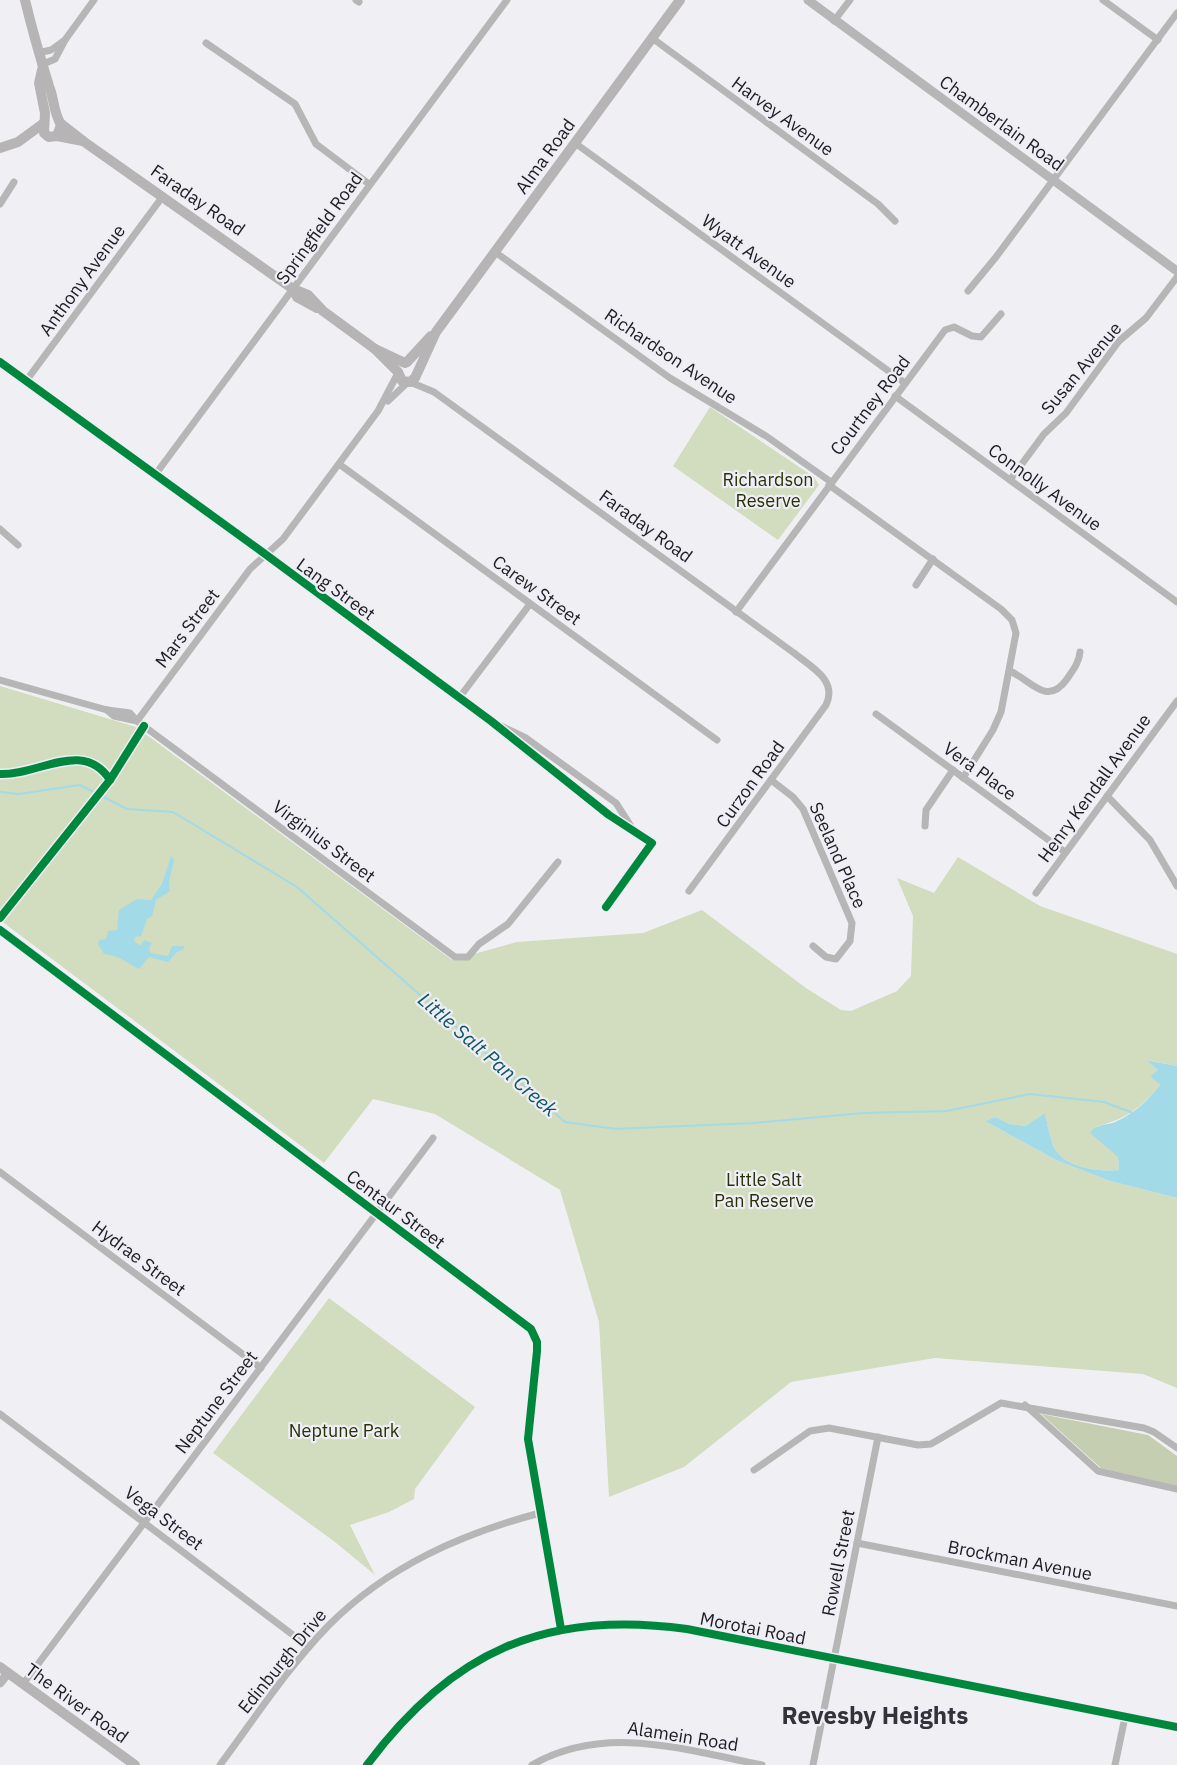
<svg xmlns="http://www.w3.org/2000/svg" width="1177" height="1765" font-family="'IBM Plex Sans',sans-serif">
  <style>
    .green { fill: #d2dcbe }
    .forest { fill: #c5ceb0 }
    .water { fill: #a2dbe7 }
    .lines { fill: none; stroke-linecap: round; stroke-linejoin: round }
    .stream { stroke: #a2dbe7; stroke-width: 2 }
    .minor { stroke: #b7b6b6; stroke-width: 7 }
    .tertiary { stroke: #b7b6b6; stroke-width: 9 }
    .secondary { stroke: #b6b4b5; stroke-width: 10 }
    .cycleway-casing { stroke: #efeef6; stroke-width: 11 }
    .cycleway { stroke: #00873e; stroke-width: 8 }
    .labels { text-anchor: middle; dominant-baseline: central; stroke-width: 4.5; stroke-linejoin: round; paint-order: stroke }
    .street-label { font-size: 18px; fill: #1d1c1f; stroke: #efeef6 }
    .park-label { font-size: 18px; fill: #273103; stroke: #efeef6 }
    .water-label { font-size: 20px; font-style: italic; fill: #0f5661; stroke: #efeef6 }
    .district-label { font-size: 24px; font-weight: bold; fill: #333238; stroke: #efeef6 }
  </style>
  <rect width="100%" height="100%" fill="#f0f0f4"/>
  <g class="green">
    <path d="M710 407 814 477 819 485 778 540 673 466Z"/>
    <path d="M0 686 136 727 452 960 517 942 643 933 702 910 806 988 841 1010 851 1011 897 991 911 976 913 916 897 878 934 893 958 857 1040 906 1177 954V1066L1147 1060 1158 1070 1150 1076 1160 1085C1142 1107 1125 1120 1097 1126L1118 1157 1119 1170C1099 1172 1067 1168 1055 1149 1051 1143 1047 1122 1045 1114L1026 1126 1009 1124 996 1117 985 1121 1056 1160 1110 1181 1177 1198V1388L1143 1374 935 1358 791 1382 684 1467 609 1497 599 1322 560 1190 435 1114 373 1099 324 1163 0 920Z"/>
    <path d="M329 1298 475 1407 415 1489 414 1499 389 1512 350 1525 375 1575 335 1542 213 1453Z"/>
  </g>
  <path class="forest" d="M1041 1414 1148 1435 1177 1456V1486L1101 1468Z"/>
  <g class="water">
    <path d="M171 856 174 860 169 882 170 891 156 900 152 916 147 919 141 936 135 937 134 941 140 946 144 940 152 943 149 947 150 953 168 956 172 946H184V949L177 952 168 962 149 957 139 969C127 963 119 955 104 954L98 944 99 940 106 939 108 931 117 930 119 910 137 899 151 900 162 884Z"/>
    <path d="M1146 1060 1177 1066V1198L1110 1181 1056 1160 985 1121 996 1117 1009 1124 1026 1126 1045 1113C1047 1122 1051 1143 1055 1149 1067 1168 1099 1172 1119 1170L1118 1157 1090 1133C1098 1123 1104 1126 1115 1122 1134 1114 1147 1101 1160 1085L1150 1076 1158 1070Z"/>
  </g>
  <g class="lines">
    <path class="stream" d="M0 792 19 794 80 785 127 809 173 812 297 887 565 1122 616 1129 753 1123 863 1113 947 1111 1030 1094 1104 1102 1133 1113"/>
    <g class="minor">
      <path d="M356 0 359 2"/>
      <path d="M1103 0 1158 40"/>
      <path d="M834 21 850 0"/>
      <path d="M652 38 878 204 895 221"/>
      <path d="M206 43 295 104 316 144 369 184"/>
      <path d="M38 53 51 50 65 40"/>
      <path d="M41 65 55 59 65 40 94 0"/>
      <path d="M575 143 905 383"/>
      <path d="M0 204 14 182"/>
      <path d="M495 252 670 378 766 436 831 482"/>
      <path d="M968 291 996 257 1177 13"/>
      <path d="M0 362 261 551 491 721 609 815 652 843 606 907"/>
      <path d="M26 381 163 196"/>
      <path d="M410 382 434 392 794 653C811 667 838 680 826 705L689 891"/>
      <path d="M895 396 1177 602"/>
      <path d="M388 401 408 382"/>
      <path d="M339 464 717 740"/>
      <path d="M155 475 507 0"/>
      <path d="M1010 480 1044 434 1066 413 1119 341 1146 318 1177 277"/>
      <path d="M829 485 1001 609 1012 620 1016 633 1001 712 993 730 963 778"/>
      <path d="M0 529 18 545"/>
      <path d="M916 585 933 559"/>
      <path d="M736 612 945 330 954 327 972 336 981 337 1001 314"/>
      <path d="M1010 671C1032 681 1047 707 1067 679 1073 670 1079 663 1080 652"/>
      <path d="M0 680 107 710 130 713 137 721 455 957H468L479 944 508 924 558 862"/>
      <path d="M459 698 530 604"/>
      <path d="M107 710 114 716 137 721"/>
      <path d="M876 714 1065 852"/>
      <path d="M137 721 250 569 283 539 378 411 398 373"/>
      <path d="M501 726 526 738 616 803 632 828"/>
      <path d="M771 780 793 797 803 809 852 923 850 941 836 959 826 957 813 946"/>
      <path d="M1107 796 1150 840 1177 886"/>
      <path d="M925 826 926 810 953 770"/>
      <path d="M1036 893 1177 701"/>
      <path d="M0 930 531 1329 537 1342V1351L528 1439 561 1629"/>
      <path d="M0 1172 261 1368"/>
      <path d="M1025 1405 1098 1471 1177 1489"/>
      <path d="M0 1414 309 1647"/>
      <path d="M754 1470 810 1431 829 1428 918 1445 931 1444 1001 1403 1144 1428 1154 1432 1177 1448"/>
      <path d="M857 1543 1177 1606"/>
      <path d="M23 1684 433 1138"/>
      <path d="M220 1765C255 1718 288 1667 329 1625 388 1566 461 1534 540 1513"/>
      <path d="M367 1765C451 1652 545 1609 687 1629L1177 1727"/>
      <path d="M532 1765C605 1723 685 1750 762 1765"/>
      <path d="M813 1765 878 1437"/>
      <path d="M1115 1765 1125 1717"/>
    </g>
    <g class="tertiary">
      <path d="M808 0 1177 271"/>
      <path d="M0 1683 8 1673"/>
    </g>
    <g class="secondary">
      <path d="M25 0C32 29 40 57 49 86 55 101 52 108 61 125L57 136"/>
      <path d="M42 70 39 83 45 113 44 133 49 137 57 136 83 141"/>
      <path d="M60 123 83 141 293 289 308 295 323 311 375 349 405 363"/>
      <path d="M0 148 18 142 44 123"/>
      <path d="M293 289 297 297 317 308"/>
      <path d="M375 349 398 372 402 381 410 382 415 378 436 332 680 0"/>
      <path d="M407 362 431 336"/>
      <path d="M0 1667 135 1765"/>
    </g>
    <g class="cycleway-casing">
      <g id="cycleway">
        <path d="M0 362 261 551 491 721 609 815 652 843 606 907"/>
        <path d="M0 774C38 776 83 738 110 780"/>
        <path d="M0 918 110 780 144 726"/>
        <path d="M0 930 531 1329 537 1342V1351L528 1439 561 1629"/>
        <path d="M367 1765C451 1652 545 1609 687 1629L1177 1727"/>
      </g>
    </g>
    <use href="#cycleway" class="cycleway"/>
  </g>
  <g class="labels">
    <g class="street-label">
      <text transform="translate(783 116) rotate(36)">Harvey Avenue</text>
      <text transform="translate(1002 123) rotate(36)">Chamberlain Road</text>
      <text transform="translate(545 156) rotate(-54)">Alma Road</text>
      <text transform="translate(198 200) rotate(35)">Faraday Road</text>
      <text transform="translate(319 228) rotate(-54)">Springfield Road</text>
      <text transform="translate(749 251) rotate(36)">Wyatt Avenue</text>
      <text transform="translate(82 280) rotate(-54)">Anthony Avenue</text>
      <text transform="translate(671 356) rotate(34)">Richardson Avenue</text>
      <text transform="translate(1081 368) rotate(-50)">Susan Avenue</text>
      <text transform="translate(870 405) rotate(-53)">Courtney Road</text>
      <text transform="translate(1045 487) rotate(36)">Connolly Avenue</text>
      <text transform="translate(646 526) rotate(36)">Faraday Road</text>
      <text transform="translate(336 589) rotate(36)">Lang Street</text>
      <text transform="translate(537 590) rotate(36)">Carew Street</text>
      <text transform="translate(187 628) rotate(-53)">Mars Street</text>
      <text transform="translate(980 771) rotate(36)">Vera Place</text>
      <text transform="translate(750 784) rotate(-54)">Curzon Road</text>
      <text transform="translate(1094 788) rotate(-54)">Henry Kendall Avenue</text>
      <text transform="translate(324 841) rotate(37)">Virginius Street</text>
      <text transform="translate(838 855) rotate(66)">Seeland Place</text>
      <text transform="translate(396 1209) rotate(37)">Centaur Street</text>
      <text transform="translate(139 1258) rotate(37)">Hydrae Street</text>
      <text transform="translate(216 1402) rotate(-53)">Neptune Street</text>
      <text transform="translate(164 1518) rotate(37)">Vega Street</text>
      <text transform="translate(1020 1560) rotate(11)">Brockman Avenue</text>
      <text transform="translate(838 1563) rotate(-79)">Rowell Street</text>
      <text transform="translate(753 1628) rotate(11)">Morotai Road</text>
      <text transform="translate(282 1661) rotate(-51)">Edinburgh Drive</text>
      <text transform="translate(77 1703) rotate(36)">The River Road</text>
      <text transform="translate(683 1736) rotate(9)">Alamein Road</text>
    </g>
    <g class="park-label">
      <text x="768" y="479">Richardson<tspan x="768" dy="21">Reserve</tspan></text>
      <text x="764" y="1179">Little Salt<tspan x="764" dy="21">Pan Reserve</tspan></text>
      <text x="344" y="1430">Neptune Park</text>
    </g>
    <g class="water-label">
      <text transform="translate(488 1054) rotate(41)">Little Salt Pan Creek</text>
    </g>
    <g class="district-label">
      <text x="875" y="1715">Revesby Heights</text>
    </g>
  </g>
</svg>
